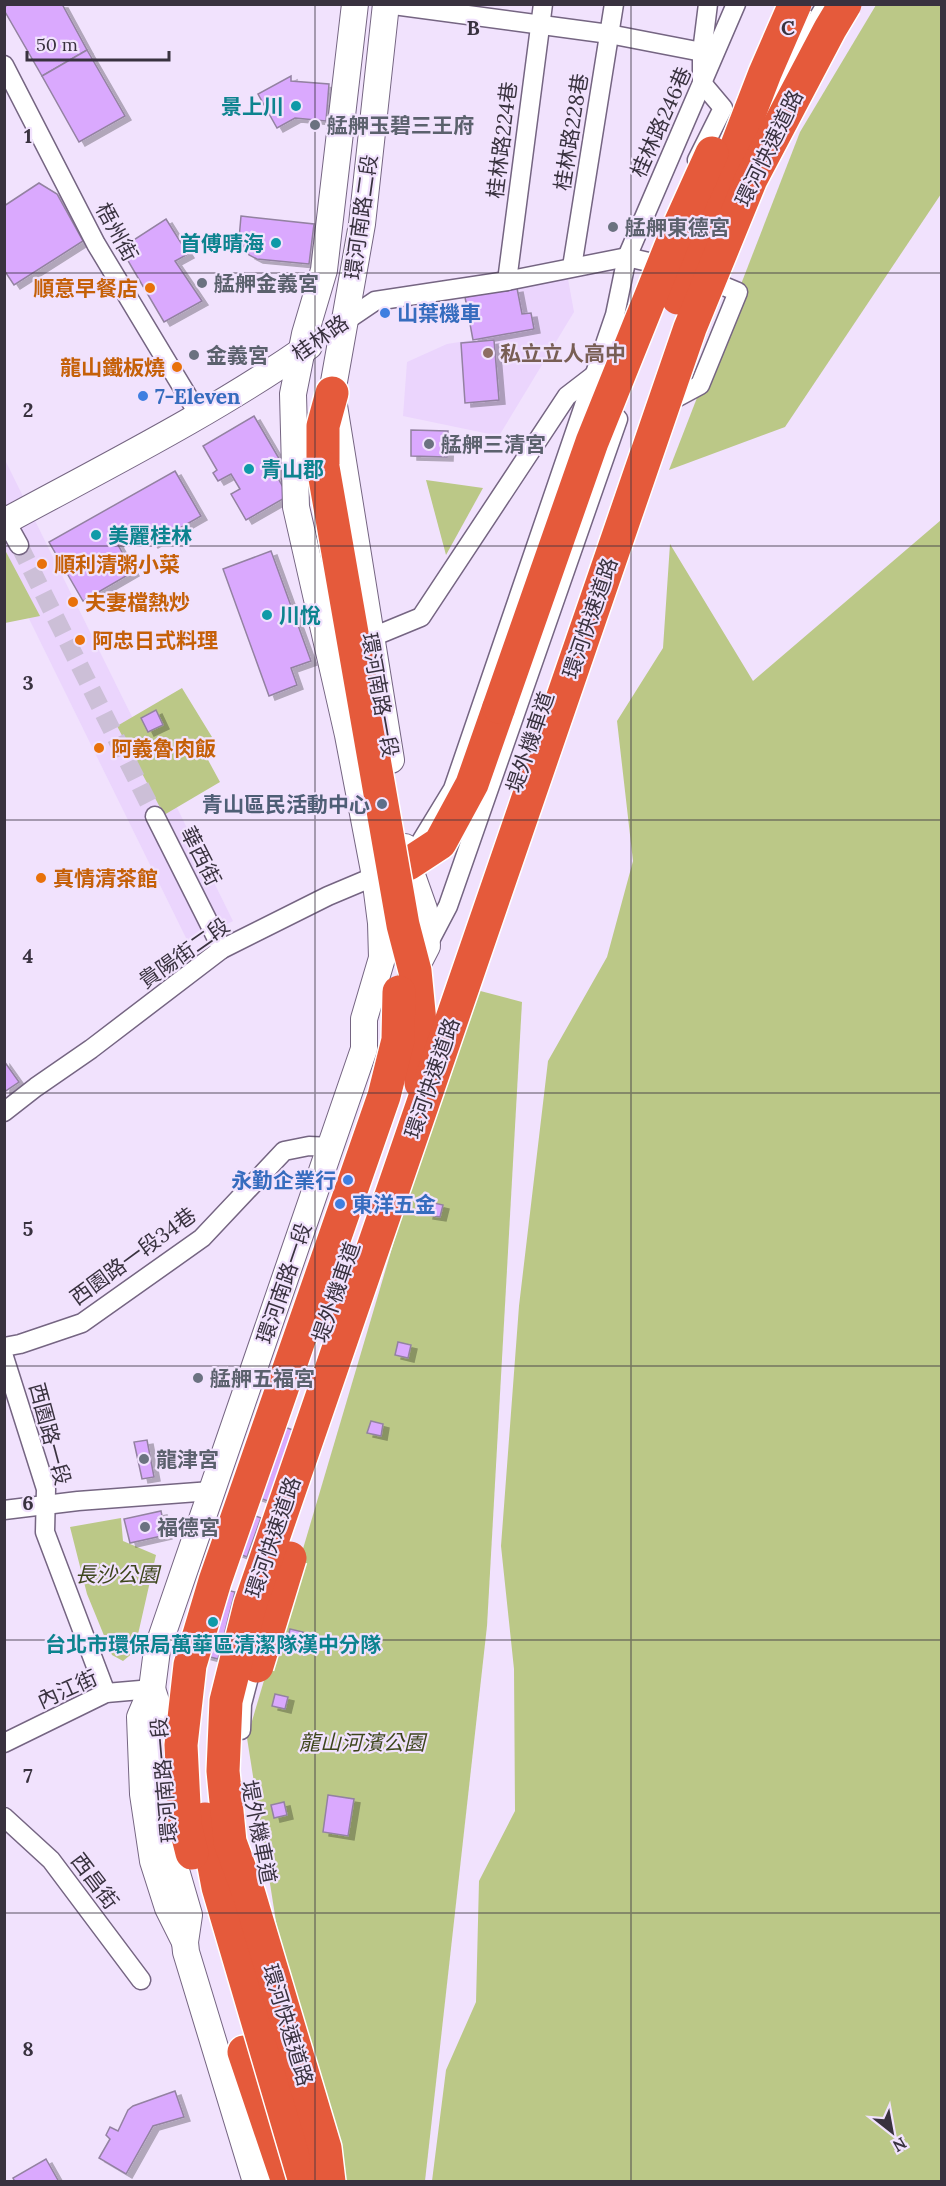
<svg xmlns="http://www.w3.org/2000/svg" width="946" height="2186" font-family="Lora,'Noto Sans TC',serif">
  <style>
    .built { fill: #ebd5fd }
    .green { fill: #bbc887 }
    .building { fill: #daa9fe; stroke: #9382a1; stroke-width: 1.5; filter: url(#shadow) }
    .lines { fill: none; stroke-linecap: round; stroke-linejoin: round }
    .street-tunnel { stroke: #ccbfd7; stroke-width: 18; stroke-dasharray: 18 9; stroke-linecap: butt }
    .street-casing { stroke: #756582; stroke-width: 21 }
    .secondary-casing { stroke: #756582; stroke-width: 28 }
    .highway-casing { stroke: #fff; stroke-width: 36 }
    .street { stroke: #fff; stroke-width: 18 }
    .secondary { stroke: #fff; stroke-width: 26 }
    .highway { stroke: #e55a3b; stroke-width: 33 }
    .highway-bridge-casing { stroke: #fff; stroke-width: 36; stroke-linecap: butt }
    .highway-bridge { stroke: #e55a3b; stroke-width: 33 }
    .grid { fill: none; stroke: #39323f; stroke-width: 1.5; stroke-opacity: 0.55 }
    .culture-dot { fill: #0f9aa8; stroke: #f1e2fd; stroke-width: 2 }
    .worship-dot { fill: #6b7280; stroke: #f1e2fd; stroke-width: 2 }
    .food-dot { fill: #e8710a; stroke: #f1e2fd; stroke-width: 2 }
    .shop-dot { fill: #3f7fe0; stroke: #f1e2fd; stroke-width: 2 }
    .education-dot { fill: #8d6e63; stroke: #f1e2fd; stroke-width: 2 }
    .service-dot { fill: #5c6f8a; stroke: #f1e2fd; stroke-width: 2 }
    .labels { text-anchor: middle; dominant-baseline: central; stroke-width: 4.5; stroke-linejoin: round; paint-order: stroke }
    .culture-label { font-size: 21px; font-weight: bold; fill: #0d838f; stroke: #f1e2fd; text-anchor: start }
    .street-label { font-size: 21px; fill: #39323f; stroke: #f1e2fd }
    .worship-label { font-size: 21px; font-weight: bold; fill: #5b616d; stroke: #f1e2fd; text-anchor: start }
    .food-label { font-size: 21px; font-weight: bold; fill: #c56008; stroke: #f1e2fd; text-anchor: start }
    .shop-label { font-size: 21px; font-weight: bold; fill: #366cbe; stroke: #f1e2fd; text-anchor: start }
    .education-label { font-size: 21px; font-weight: bold; fill: #785e54; stroke: #f1e2fd; text-anchor: start }
    .service-label { font-size: 21px; font-weight: bold; fill: #4e5e75; stroke: #f1e2fd; text-anchor: end }
    .park-label { font-size: 21px; font-style: italic; fill: #3d451c; stroke: #f1e2fd }
    .grid-label { font-size: 20px; text-anchor: middle; font-weight: bold; fill: #39323f; stroke: #f1e2fd; stroke-width: 4.5; stroke-linejoin: round; paint-order: stroke }
  </style>
  <defs>
    <filter id="shadow"><feDropShadow dx="6" dy="4" stdDeviation="0" flood-color="#0004"/></filter>
  </defs>
  <rect width="100%" height="100%" fill="#f1e2fd"/>
  <g class="built">
    <path d="M568 279 574 312 499 436 403 416 407 362 447 344 472 340 465 297Z"/>
    <path d="M4 458 233 921 189 944 5 570Z"/>
  </g>
  <g class="green">
    <path d="M876 5H941V194L785 427 669 470 800 132Z"/>
    <path d="M426 480 483 488 446 555Z"/>
    <path d="M941 520V2181H432L446 2070 476 2002 479 1881 515 1811 514 1669 501 1546 519 1306 548 1061 607 957 633 861 617 721 663 648 670 544 753 681Z"/>
    <path d="M4 550H5L40 616 5 623Z"/>
    <path d="M182 688 212 737 201 747 220 782 164 815 117 726Z"/>
    <path d="M469 988 522 1002 487 1626 425 2181H323L307 2118 247 1738Z"/>
    <path d="M121 1518 123 1541 156 1555 134 1652 123 1661 112 1655 87 1594 70 1527Z"/>
  </g>
  <g class="building">
    <path d="M9 4H62L87 50 42 76 4 10V7Z"/>
    <path d="M87 50 125 116 79 142 42 76Z"/>
    <path d="M291 76V81L329 84 326 121 295 118 277 128 258 94Z"/>
    <path d="M39 183 57 194 83 241 14 285 4 270V206Z"/>
    <path d="M241 216 314 224 309 264 257 259 249 255 239 239Z"/>
    <path d="M166 219 188 254 175 261 202 301 164 322 124 254 129 243Z"/>
    <path d="M517 288 522 314 531 313 534 329 473 340 465 297Z"/>
    <path d="M494 340 499 400 465 403 461 343Z"/>
    <path d="M254 416 284 467 275 473 288 496 246 520 231 494 240 489 231 474 218 481 213 473 217 470 203 446Z"/>
    <path d="M411 430 448 431 447 457 411 456Z"/>
    <path d="M175 471 201 516 152 544 143 529 117 543 133 572 83 601 49 542Z"/>
    <path d="M271 551 311 661 291 668 297 685 269 696 223 569Z"/>
    <path d="M156 710 163 725 148 732 141 718Z"/>
    <path d="M4 1061 19 1082 4 1092Z"/>
    <path d="M430 1202 443 1205 440 1217 427 1215Z"/>
    <path d="M398 1342 411 1345 408 1358 395 1355Z"/>
    <path d="M264 1420 293 1430 268 1501 239 1491Z"/>
    <path d="M371 1421 383 1424 381 1436 367 1433Z"/>
    <path d="M147 1440 154 1477 142 1479 134 1442Z"/>
    <path d="M234 1508 261 1518 247 1557 219 1546Z"/>
    <path d="M161 1511 166 1535 130 1543 124 1519Z"/>
    <path d="M208 1586 235 1592 218 1659 191 1652Z"/>
    <path d="M290 1629 303 1632 300 1645 287 1641Z"/>
    <path d="M275 1694 288 1697 285 1709 272 1706Z"/>
    <path d="M328 1795 354 1799 348 1836 323 1832Z"/>
    <path d="M284 1802 287 1815 274 1818 271 1805Z"/>
    <path d="M175 2091 184 2117 153 2126 126 2174 99 2158 110 2139 106 2135 110 2127 118 2131 128 2110 133 2106Z"/>
    <path d="M46 2159 59 2182H15L13 2178Z"/>
  </g>
  <g class="lines">
    <path class="street-tunnel" d="M19 545 155 816"/>
    <g class="street-casing">
      <g id="street">
        <path d="M386 4 609 34 702 52"/>
        <path d="M4 65 96 244 199 415"/>
        <path d="M758 131 797 54 824 8"/>
        <path d="M697 160 723 108 702 83V52L708 4"/>
        <path d="M572 267 614 4"/>
        <path d="M507 281 543 4"/>
        <path d="M344 322 375 301 507 281 627 257 670 267"/>
        <path d="M674 399 700 385 738 292 702 277"/>
        <path d="M4 518 19 545"/>
        <path d="M370 638 421 617 567 396 593 376"/>
        <path d="M155 816 222 949"/>
        <path d="M414 853 453 789 615 315 627 257 736 4"/>
        <path d="M427 946 448 906 618 419"/>
        <path d="M4 1112 36 1087 91 1049 222 949 328 896 385 872"/>
        <path d="M4 1347 20 1344 82 1323 202 1238 284 1151 309 1146 332 1147"/>
        <path d="M4 1357 46 1489 45 1532 106 1693"/>
        <path d="M4 1510 78 1501 211 1491"/>
        <path d="M241 1730 242 1704 254 1658"/>
        <path d="M4 1743 106 1693 152 1689"/>
        <path d="M4 1817 51 1860 141 1980"/>
      </g>
    </g>
    <g class="secondary-casing">
      <g id="secondary">
        <path d="M386 4 362 224 332 393 391 760"/>
        <path d="M4 522C107 466 213 413 309 346"/>
        <path d="M405 847 408 864 424 909 427 946 411 977"/>
        <path d="M152 1689 162 1719 160 1767 166 1836 189 1915 185 1942 186 1952 256 2182"/>
        <path d="M185 1942 168 1908 153 1861 143 1794 140 1717 152 1689 157 1650 364 1049V1019L382 958 381 923 375 876 348 735 296 507 293 394 305 334 324 270 355 4"/>
      </g>
    </g>
    <g class="highway-casing">
      <g id="highway">
        <path d="M323 467V426L332 393"/>
        <path d="M408 864 440 843 472 784 499 707"/>
        <path d="M244 2052 288 2182"/>
      </g>
    </g>
    <use href="#street" class="street"/>
    <use href="#secondary" class="secondary"/>
    <use href="#highway" class="highway"/>
    <g class="highway-bridge-casing">
      <g id="highway-bridge">
        <path d="M678 298 765 73 795 4"/>
        <path d="M323 467 403 925 415 971 422 1043 421 1083"/>
        <path d="M499 707 592 442 679 226 712 153"/>
        <path d="M257 1666 290 1558"/>
        <path d="M205 1819 218 1887 305 2182"/>
        <path d="M192 1853 185 1825 181 1745 190 1665 215 1581 384 1096 398 1040 399 992"/>
        <path d="M329 2182 325 2148 249 1894 230 1842 223 1771 226 1701 250 1605 690 328 751 179 830 29 845 4"/>
      </g>
    </g>
    <use href="#highway-bridge" class="highway-bridge"/>
  </g>
  <path class="grid" d="M315 4V2182M631 4V2182M4 273H942M4 546H942M4 820H942M4 1093H942M4 1366H942M4 1640H942M4 1913H942"/>
  <g class="culture-dot">
    <circle cx="296" cy="106" r="6"/>
    <circle cx="276" cy="243" r="6"/>
    <circle cx="249" cy="469" r="6"/>
    <circle cx="96" cy="535" r="6"/>
    <circle cx="267" cy="615" r="6"/>
    <circle cx="213" cy="1622" r="6"/>
  </g>
  <g class="worship-dot">
    <circle cx="315" cy="125" r="6"/>
    <circle cx="613" cy="227" r="6"/>
    <circle cx="202" cy="283" r="6"/>
    <circle cx="194" cy="355" r="6"/>
    <circle cx="429" cy="444" r="6"/>
    <circle cx="198" cy="1378" r="6"/>
    <circle cx="144" cy="1459" r="6"/>
    <circle cx="145" cy="1527" r="6"/>
  </g>
  <g class="food-dot">
    <circle cx="150" cy="288" r="6"/>
    <circle cx="177" cy="367" r="6"/>
    <circle cx="42" cy="564" r="6"/>
    <circle cx="73" cy="602" r="6"/>
    <circle cx="80" cy="640" r="6"/>
    <circle cx="99" cy="748" r="6"/>
    <circle cx="41" cy="878" r="6"/>
  </g>
  <g class="shop-dot">
    <circle cx="385" cy="313" r="6"/>
    <circle cx="143" cy="396" r="6"/>
    <circle cx="348" cy="1180" r="6"/>
    <circle cx="340" cy="1204" r="6"/>
  </g>
  <circle class="education-dot" cx="488" cy="353" r="6"/>
  <circle class="service-dot" cx="382" cy="804" r="6"/>
  <g class="labels">
    <g class="culture-label">
      <text x="284" y="106" text-anchor="end">景上川</text>
      <text x="264" y="243" text-anchor="end">首傅晴海</text>
      <text x="261" y="469">青山郡</text>
      <text x="108" y="535">美麗桂林</text>
      <text x="279" y="615">川悅</text>
      <text x="213" y="1644" text-anchor="middle">台北市環保局萬華區清潔隊漢中分隊</text>
    </g>
    <g class="street-label">
      <text transform="translate(661 122) rotate(-66)">桂林路246巷</text>
      <text transform="translate(571 132) rotate(-81)">桂林路228巷</text>
      <text transform="translate(502 140) rotate(-83)">桂林路224巷</text>
      <text transform="translate(769 148) rotate(-64)">環河快速道路</text>
      <text transform="translate(361 217) rotate(-82)">環河南路二段</text>
      <text transform="translate(117 232) rotate(61)">梧州街</text>
      <text transform="translate(320 338) rotate(-35)">桂林路</text>
      <text transform="translate(590 618) rotate(-71)">環河快速道路</text>
      <text transform="translate(380 695) rotate(80)">環河南路一段</text>
      <text transform="translate(530 742) rotate(-71)">堤外機車道</text>
      <text transform="translate(201 856) rotate(63)">華西街</text>
      <text transform="translate(184 953) rotate(-35)">貴陽街二段</text>
      <text transform="translate(432 1078) rotate(-71)">環河快速道路</text>
      <text transform="translate(133 1256) rotate(-36)">西園路一段34巷</text>
      <text transform="translate(284 1283) rotate(-71)">環河南路一段</text>
      <text transform="translate(336 1292) rotate(-71)">堤外機車道</text>
      <text transform="translate(50 1434) rotate(75)">西園路一段</text>
      <text transform="translate(273 1537) rotate(-71)">環河快速道路</text>
      <text transform="translate(67 1689) rotate(-24)">內江街</text>
      <text transform="translate(164 1780) rotate(-95)">環河南路一段</text>
      <text transform="translate(259 1832) rotate(79)">堤外機車道</text>
      <text transform="translate(95 1881) rotate(53)">西昌街</text>
      <text transform="translate(288 2025) rotate(73)">環河快速道路</text>
    </g>
    <g class="worship-label">
      <text x="327" y="125">艋舺玉碧三王府</text>
      <text x="625" y="227">艋舺東德宮</text>
      <text x="214" y="283">艋舺金義宮</text>
      <text x="206" y="355">金義宮</text>
      <text x="441" y="444">艋舺三清宮</text>
      <text x="210" y="1378">艋舺五福宮</text>
      <text x="156" y="1459">龍津宮</text>
      <text x="157" y="1527">福德宮</text>
    </g>
    <g class="food-label">
      <text x="138" y="288" text-anchor="end">順意早餐店</text>
      <text x="165" y="367" text-anchor="end">龍山鐵板燒</text>
      <text x="54" y="564">順利清粥小菜</text>
      <text x="85" y="602">夫妻檔熱炒</text>
      <text x="92" y="640">阿忠日式料理</text>
      <text x="111" y="748">阿義魯肉飯</text>
      <text x="53" y="878">真情清茶館</text>
    </g>
    <g class="shop-label">
      <text x="397" y="313">山葉機車</text>
      <text x="155" y="396">7-Eleven</text>
      <text x="336" y="1180" text-anchor="end">永勤企業行</text>
      <text x="352" y="1204">東洋五金</text>
    </g>
    <g class="education-label">
      <text x="500" y="353">私立立人高中</text>
    </g>
    <g class="service-label">
      <text x="370" y="804">青山區民活動中心</text>
    </g>
    <g class="park-label">
      <text x="117" y="1574">長沙公園</text>
      <text x="362" y="1742">龍山河濱公園</text>
    </g>
  </g>
  <g class="grid-label">
    <text x="473" y="35">B</text>
    <text x="788" y="35">C</text>
    <text x="28" y="143">1</text>
    <text x="28" y="417">2</text>
    <text x="28" y="690">3</text>
    <text x="28" y="963">4</text>
    <text x="28" y="1236">5</text>
    <text x="28" y="1510">6</text>
    <text x="28" y="1783">7</text>
    <text x="28" y="2056">8</text>
  </g>
  <rect width="946" height="2186" fill="none" stroke="#39323f" stroke-width="12"/>
  <g transform="translate(892 2132) rotate(149)" stroke="#f1e2fd" stroke-width="4.5" paint-order="stroke">
  <path d="M0-4.5L10 22L0 15L-10 22Z" fill="#39323f"/>
  <text y="-9" font-size="16" font-weight="bold" text-anchor="middle" fill="#39323f">N</text>
  </g>
  <path d="M27 51v9h142v-9" fill="none" stroke="#39323f" stroke-width="3"/>
  <text x="36" y="51" font-size="18" fill="#39323f" stroke="#f1e2fd" stroke-width="4.5" paint-order="stroke">50 m</text>
</svg>
